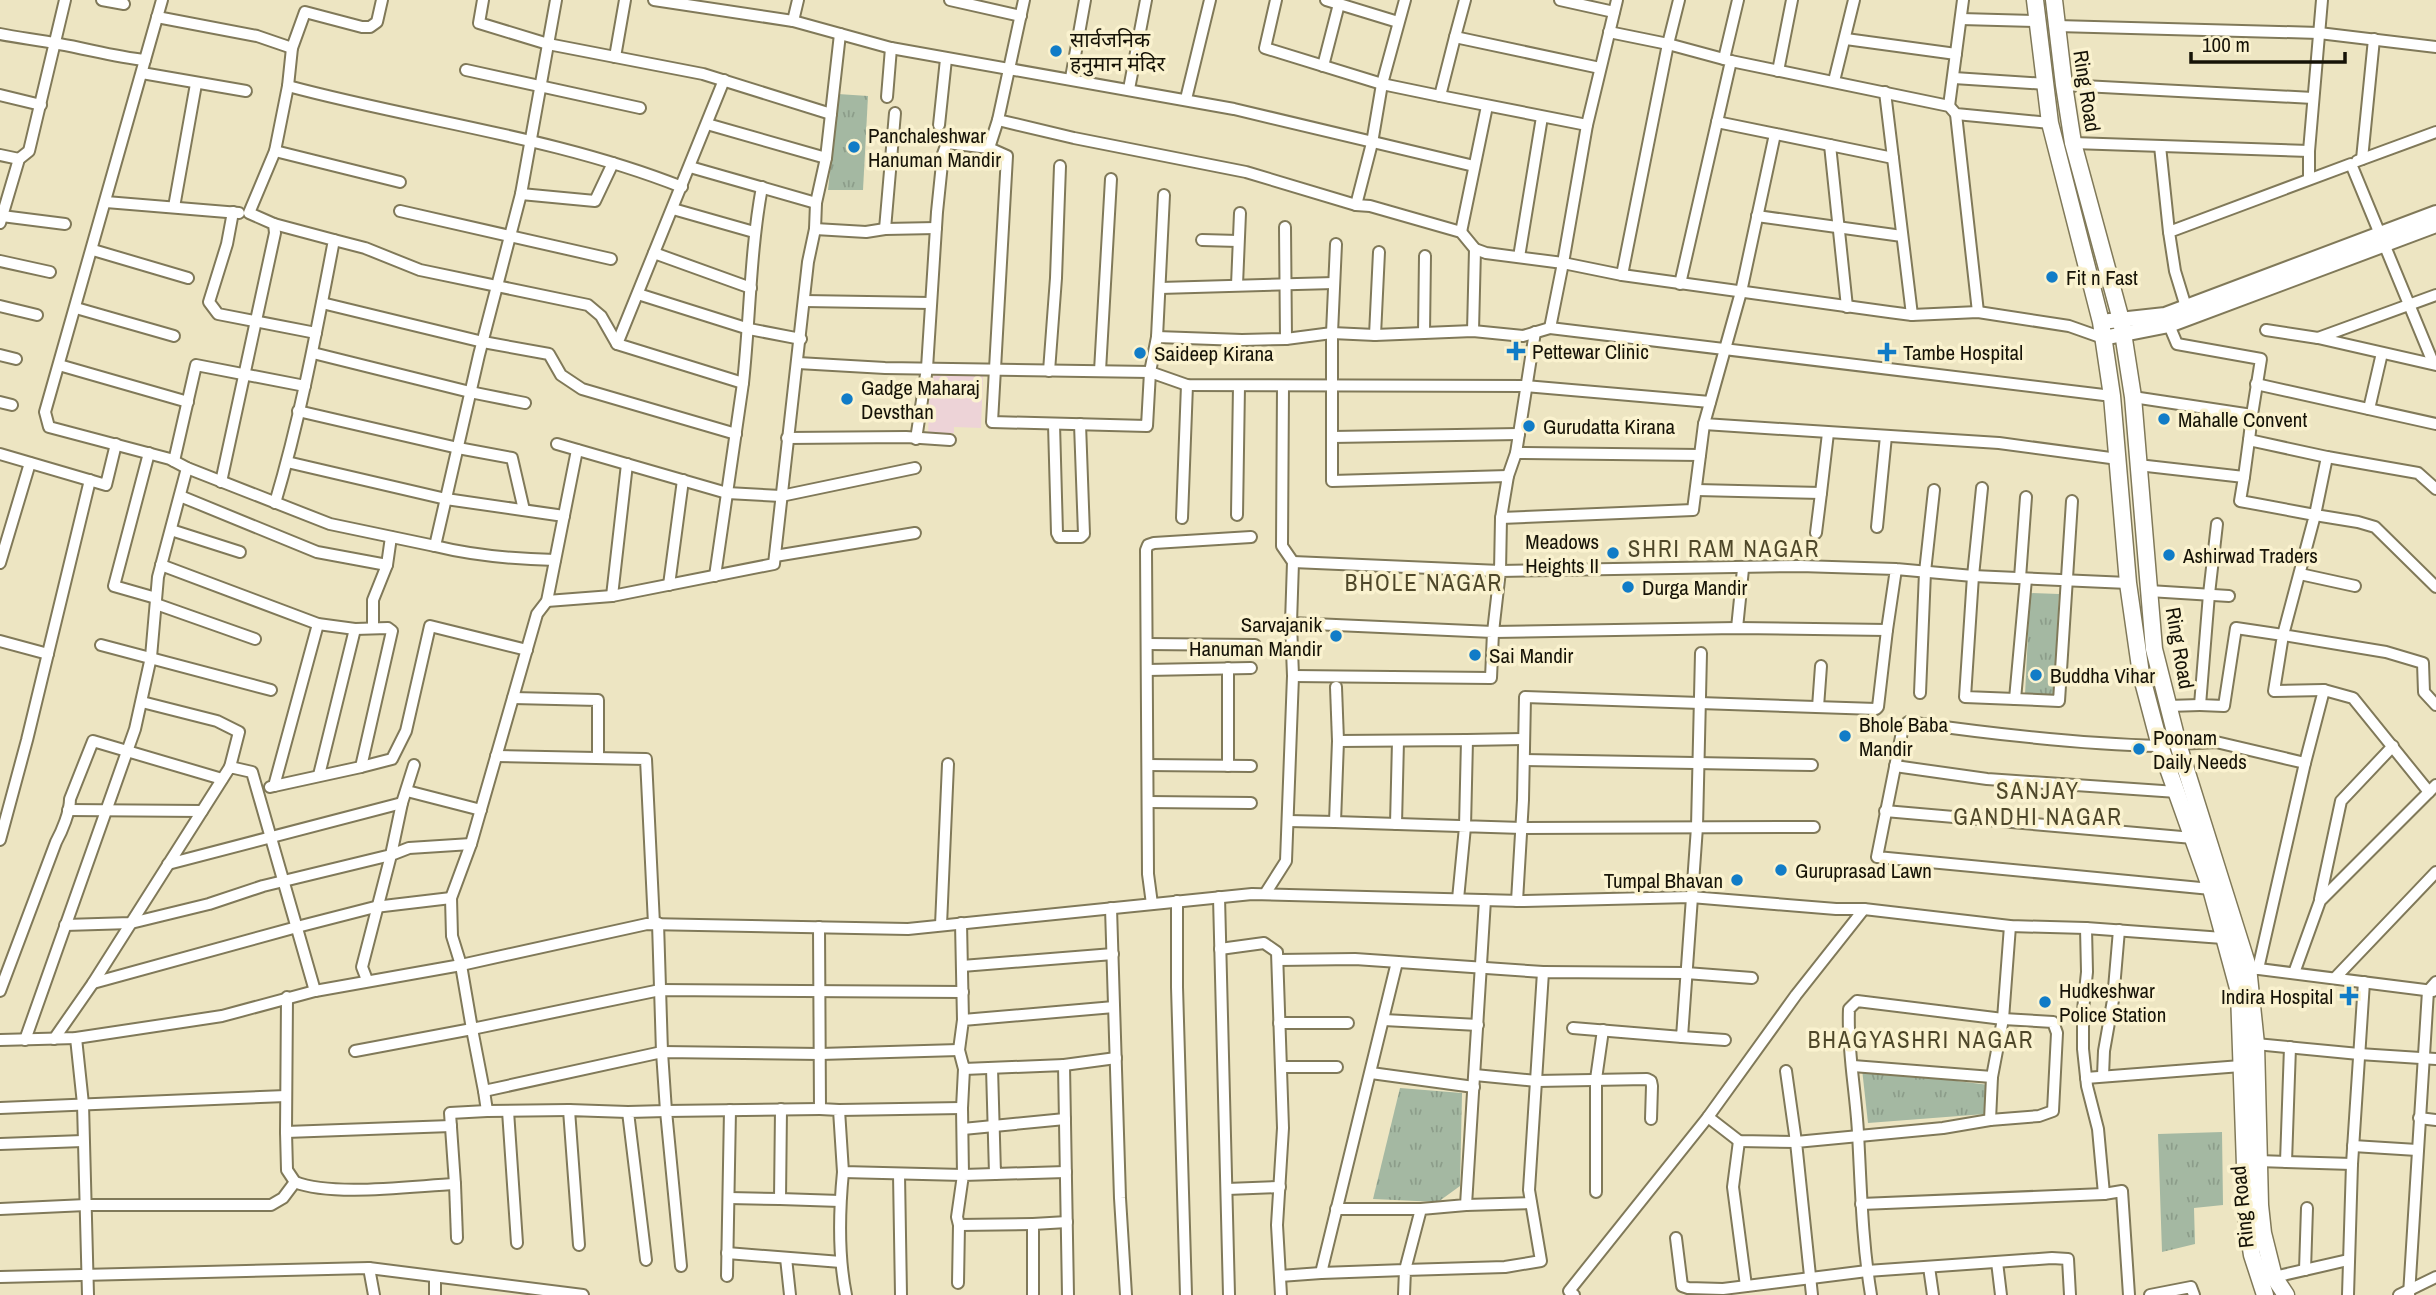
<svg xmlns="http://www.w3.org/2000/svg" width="2436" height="1295" font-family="'Archivo Narrow','Noto Sans Devanagari',sans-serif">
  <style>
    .education { fill: #edd3d7 }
    .grass { fill: url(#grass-tufts) }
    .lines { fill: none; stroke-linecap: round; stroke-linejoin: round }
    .minor-casing { stroke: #807959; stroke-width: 14 }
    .major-casing { stroke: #807959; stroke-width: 18 }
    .highway-casing { stroke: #807959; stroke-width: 19 }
    .minor { stroke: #fff; stroke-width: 10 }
    .major { stroke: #fff; stroke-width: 14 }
    .highway { stroke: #fff; stroke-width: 16 }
    .poi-dot { fill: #117cc7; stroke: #faf2cf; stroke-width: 2.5 }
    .labels { text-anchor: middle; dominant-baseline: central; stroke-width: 7; stroke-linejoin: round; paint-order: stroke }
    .poi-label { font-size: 21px; fill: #161307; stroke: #faf2cf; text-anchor: start }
    .street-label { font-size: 21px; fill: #161307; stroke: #faf2cf }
    .neighbourhood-label { font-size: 23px; letter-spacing: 2px; fill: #4f482a; stroke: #faf2cf }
  </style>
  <defs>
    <pattern id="grass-tufts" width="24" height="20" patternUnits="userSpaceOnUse" patternTransform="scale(1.75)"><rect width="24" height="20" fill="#a4b8a2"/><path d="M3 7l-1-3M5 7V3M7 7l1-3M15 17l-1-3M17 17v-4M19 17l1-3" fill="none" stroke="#8c9d8a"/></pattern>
  </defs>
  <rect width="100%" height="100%" fill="#ede5c2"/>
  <path class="education" d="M935 375 983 376 981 428 954 427V433L928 435 930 382Z"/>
  <g class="grass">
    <path d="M838 94 868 96 863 190H828Z"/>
    <path d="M2030 593 2059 594 2054 696 2025 695Z"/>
    <path d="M1862 1069 1989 1085 1985 1114 1868 1123Z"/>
    <path d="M1400 1088 1462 1093 1460 1186 1438 1202 1373 1199Z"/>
    <path d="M2222 1132 2223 1205 2194 1208 2195 1244 2162 1252 2158 1134Z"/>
  </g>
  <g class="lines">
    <g class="minor-casing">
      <g id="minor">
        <path d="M102 0 124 4"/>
        <path d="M162 0 45 412 49 427 170 459 187 468 330 524 435 546"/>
        <path d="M483 0 479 23 548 44 703 74 831 114"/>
        <path d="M654 0 793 21 891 48 1234 109 1474 166"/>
        <path d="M950 0 1021 16"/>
        <path d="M1024 0 998 120 1074 138 1246 172 1356 205"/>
        <path d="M1276 0 1265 48 1382 84 1440 96 1455 37 1600 68"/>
        <path d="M1326 0 1398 22"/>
        <path d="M1405 0 1382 84 1372 143 1356 205 1370 206 1461 232 1475 249 1486 253 1563 263 1622 275 1889 312 1912 315 1978 312 2069 326 2103 338"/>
        <path d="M1560 0 1614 12"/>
        <path d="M1617 0 1587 125 1563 263 1550 328 2112 396"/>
        <path d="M157 17 257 36 292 48"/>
        <path d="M1961 19 2038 21"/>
        <path d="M793 21 798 0"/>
        <path d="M2057 26 2319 33 2436 47"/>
        <path d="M1609 32 1668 44 1731 61 1680 284"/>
        <path d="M0 34C20 38 40 40 59 44 88 49 116 57 145 60"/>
        <path d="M1455 37 1465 0"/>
        <path d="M1846 39 1956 54"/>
        <path d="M615 57 625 0"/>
        <path d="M1724 59 1738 0"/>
        <path d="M1731 61 1949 106 1956 114 2050 123"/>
        <path d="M1323 66 1339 4"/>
        <path d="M466 70 640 108"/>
        <path d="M1778 71 1792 0"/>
        <path d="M142 73 246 91"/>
        <path d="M1071 78 1085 0"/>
        <path d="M1954 78 2046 84"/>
        <path d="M1834 81 1854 0"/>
        <path d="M2064 85 2313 98"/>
        <path d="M288 86C418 121 556 137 682 187"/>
        <path d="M1129 89 1146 0"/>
        <path d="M1885 92 1912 315"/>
        <path d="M0 95 41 105"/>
        <path d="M1440 96 1587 125"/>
        <path d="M887 97 891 48"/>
        <path d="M1186 99 1210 0"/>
        <path d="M1949 106 1963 0"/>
        <path d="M1956 114 1978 312"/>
        <path d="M1717 122 1893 158"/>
        <path d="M707 124 826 158"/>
        <path d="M939 125 946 59"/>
        <path d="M1775 134 1741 292 1704 424 1999 443 2118 459"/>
        <path d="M2073 143 2309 151"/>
        <path d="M1830 145 1847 307"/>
        <path d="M2160 146 2169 232"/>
        <path d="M989 148 998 120"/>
        <path d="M275 151 400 182"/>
        <path d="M0 155 19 159"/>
        <path d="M2362 159 2374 39"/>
        <path d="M2357 161 2436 132"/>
        <path d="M690 167 816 203"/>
        <path d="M2309 179V151L2322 0"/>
        <path d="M521 194 595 201 613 163"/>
        <path d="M106 202 239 213"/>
        <path d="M174 207 196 84"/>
        <path d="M673 209 754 232"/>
        <path d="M400 211 611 259"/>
        <path d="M233 212 227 244 209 302 218 314 316 333"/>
        <path d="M2 216 65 224"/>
        <path d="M1757 216 1902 236"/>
        <path d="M0 223 19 159 29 151 65 0"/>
        <path d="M274 224 334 240C317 328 301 416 275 503"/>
        <path d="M1285 227 1286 339"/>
        <path d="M815 229 866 232 885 229 936 228"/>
        <path d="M885 229 895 113"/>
        <path d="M1461 232 1487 106"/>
        <path d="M334 240 365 248 420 270 588 305 601 316 617 344"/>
        <path d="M1202 240 1238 241"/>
        <path d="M93 250 188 278"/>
        <path d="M654 253 751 288"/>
        <path d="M1519 257 1542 117"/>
        <path d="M0 261 50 272"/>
        <path d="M1622 275 1668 44 1679 0"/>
        <path d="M1237 285 1240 213"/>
        <path d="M1160 288 1334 283"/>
        <path d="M638 294 749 329 801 339"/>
        <path d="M2436 295 2318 338 2436 365"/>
        <path d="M804 301 931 303"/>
        <path d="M322 303 483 342 549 354 561 375 582 389 736 434"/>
        <path d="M0 306 37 315"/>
        <path d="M2186 307 2175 271 2169 232 2351 164 2432 360"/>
        <path d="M76 308 174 336"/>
        <path d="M2169 325 2177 344 2261 359 2252 415"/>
        <path d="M2266 330 2318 338"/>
        <path d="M1473 331 1475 249"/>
        <path d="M1424 333 1425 256"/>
        <path d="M1375 335 1379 252"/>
        <path d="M1157 337 1164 195"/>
        <path d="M313 353 470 392 525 403"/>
        <path d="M0 355 16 359"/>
        <path d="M798 363 885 368 1150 372 1157 337 1242 340 1286 339 1332 333 1375 335 1473 331 1523 336 1550 328"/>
        <path d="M59 365 188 402"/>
        <path d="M1049 371 1056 278 1060 166"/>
        <path d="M1100 371 1111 179"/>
        <path d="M743 383C750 318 750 252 762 187"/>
        <path d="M2256 384 2436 424"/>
        <path d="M2133 397 2252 415 2249 440 2327 457 2418 473 2436 489"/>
        <path d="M0 402 12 405"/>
        <path d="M2369 409 2382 353"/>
        <path d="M298 411 458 448 512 458 524 510"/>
        <path d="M1054 424 1057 533 1059 537H1081L1084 534 1080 424"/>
        <path d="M1332 437 1519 434"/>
        <path d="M787 438 906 437 950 440"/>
        <path d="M916 439 927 368 937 212 943 154 947 143 989 148 1007 156 992 422 1147 426 1150 372 1187 385 1525 386 1710 402"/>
        <path d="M557 444 727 493 781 496 915 468"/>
        <path d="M577 450 547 601 537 614 471 844 451 898 452 936 461 965 472 1029 660 990 963 992"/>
        <path d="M149 453 114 586 156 598"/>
        <path d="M1516 453 1700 455"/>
        <path d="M0 454 106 485 116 444"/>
        <path d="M2327 457 2315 515 2358 522 2375 527 2436 587"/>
        <path d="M174 461 196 365 305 386"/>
        <path d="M287 462 446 499 564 516"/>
        <path d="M2138 465 2244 477 2249 440"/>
        <path d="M1508 476 1516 453 1535 332"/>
        <path d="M2244 477 2240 501 2315 515 2283 635 2386 652 2423 663 2424 692 2436 705"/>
        <path d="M221 482 275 233 274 224 249 213 275 151 288 86 292 48 305 12 362 27H370L377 22 382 0"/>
        <path d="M1982 488 1973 576 1965 697 2015 699"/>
        <path d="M1697 490 1821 493 1828 433"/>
        <path d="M180 496 317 552 387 565"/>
        <path d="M1237 515 1239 386"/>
        <path d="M1182 518 1187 385"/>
        <path d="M1501 518 1693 510 1704 424"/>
        <path d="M2217 524 2209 594 2200 705 2224 706 2236 628 2283 635 2274 691 2324 690"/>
        <path d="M1877 527 1886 436"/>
        <path d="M171 530 240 552"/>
        <path d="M1816 533 1821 493"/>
        <path d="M775 556 915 533"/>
        <path d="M555 560C514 559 475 556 435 546L479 355 521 194 556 0"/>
        <path d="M1293 562 1500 571 1501 518 1508 476 1332 481V333L1336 244"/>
        <path d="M0 563 30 463"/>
        <path d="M161 565 318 624 355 629 388 628 392 631 361 767 274 786"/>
        <path d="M1896 569 1887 630 1737 628 1493 632 1500 571 1800 566 1896 569 1973 576 2128 583"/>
        <path d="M2300 574 2355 586"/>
        <path d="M715 576 743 383 617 344 724 80"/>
        <path d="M2020 578 2026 497"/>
        <path d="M2026 579 2015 699 2059 701 2072 501"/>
        <path d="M669 585 683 480"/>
        <path d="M2149 591 2229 596"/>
        <path d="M612 596 627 464"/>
        <path d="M547 601 612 596 774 564 808 262 815 229 816 203 826 158 840 34"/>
        <path d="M156 604 255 639"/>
        <path d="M1291 623 1493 632 1491 678 1293 676"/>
        <path d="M373 627V600L387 565 391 537"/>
        <path d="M1737 628 1743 569"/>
        <path d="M0 641 48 654"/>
        <path d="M1147 644 1255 645"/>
        <path d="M101 645 271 690"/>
        <path d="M1228 668V766"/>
        <path d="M1147 670 1251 668"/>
        <path d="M1336 687 1338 741"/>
        <path d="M1920 693 1925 572 1934 490"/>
        <path d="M513 698 598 700V758"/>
        <path d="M142 702 217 721 239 732 230 767"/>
        <path d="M2168 706 2200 705"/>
        <path d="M1818 707 1821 666"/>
        <path d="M1467 740 1523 739"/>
        <path d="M2178 744 2216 742 2305 763"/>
        <path d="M2160 746C2075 744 1992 734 1908 722L1903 727 1877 857 2211 889"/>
        <path d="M496 756 646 759 654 924"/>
        <path d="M1524 760 1812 765"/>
        <path d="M1148 765 1251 766"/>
        <path d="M1895 766 1987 779 2177 792"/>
        <path d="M361 767 392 759 406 731 430 626 527 650"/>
        <path d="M319 775 355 629"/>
        <path d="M270 787 274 786 318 624"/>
        <path d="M407 791 481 810"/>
        <path d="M1148 802 1251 803"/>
        <path d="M68 810 202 811"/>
        <path d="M1885 811 2193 838"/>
        <path d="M1288 821 1335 822"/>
        <path d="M1396 824 1398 741"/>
        <path d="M0 840 27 740 90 480"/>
        <path d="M168 864 402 803"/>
        <path d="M1265 894 1286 861 1293 676 1291 623 1293 562 1282 546 1283 386"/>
        <path d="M1219 897 1229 1295"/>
        <path d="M1458 899 1465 827 1467 740 1338 741 1335 822 1522 828 1814 827"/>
        <path d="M2320 899 2341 801 2393 746"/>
        <path d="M1177 901V987L1186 1295"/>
        <path d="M1517 901 1523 800 1525 697 1876 709 1878 707 1887 630"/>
        <path d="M1152 904 1148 874 1146 550 1148 545 1154 543 1251 537"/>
        <path d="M1111 908 1120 1198 1126 1295"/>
        <path d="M961 923 963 1020"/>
        <path d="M65 925 131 923 209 904 263 886 391 855 402 803 414 765"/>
        <path d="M941 925 948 764"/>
        <path d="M819 927 820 1109 839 1110 843 1172 963 1175 962 1108 964 1069"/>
        <path d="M2086 928 2087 972 2083 1010V1049L2087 1086 2098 1129 2104 1194 2122 1191 2129 1295"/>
        <path d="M1220 949 1264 943 1277 952 1283 1128 1277 1225 1281 1295"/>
        <path d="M1278 960 1355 959 1543 972"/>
        <path d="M1397 962 1321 1273 1405 1270 1421 1209 1466 1205 1485 900"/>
        <path d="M962 966 1113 954"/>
        <path d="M2251 968 2433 991"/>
        <path d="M2258 969 2305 763 2324 690 2353 698 2429 792"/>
        <path d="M2294 973 2320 901 2436 785"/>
        <path d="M2335 978 2436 872"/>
        <path d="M367 980 362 967 391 855 409 848 471 844"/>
        <path d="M93 983 297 927 375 907 451 898"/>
        <path d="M0 991 56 842C62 831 70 812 70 799L93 741 222 779"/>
        <path d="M287 997 286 1132 287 1170 295 1182C332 1197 413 1186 455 1184L450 1113 487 1111"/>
        <path d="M1384 1020 1478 1025"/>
        <path d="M1279 1023H1348"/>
        <path d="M1573 1028 1682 1037 1697 827 1701 653"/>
        <path d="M1682 1037 1725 1040"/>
        <path d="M76 1038 83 1104 88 1295"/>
        <path d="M54 1039 93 983 230 767 252 772 315 991"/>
        <path d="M0 1040 76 1038 222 1016 315 991 461 965 647 924 908 929 1252 894 1521 901 1691 897 1836 909H1864L2010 926 2086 928 2223 938"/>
        <path d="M25 1040 135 729 151 657 158 577 187 468"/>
        <path d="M2256 1044 2359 1054 2436 1059"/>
        <path d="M355 1051 472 1029 484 1091 662 1052 820 1054 959 1050"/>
        <path d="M1064 1065 1116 1058"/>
        <path d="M1853 1066 1992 1077"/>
        <path d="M1281 1067H1337"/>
        <path d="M992 1068 995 1174 1066 1172"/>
        <path d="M1371 1073 1474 1087"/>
        <path d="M1475 1075 1537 1081 1647 1079 1651 1081 1652 1086 1651 1119"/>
        <path d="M2103 1076 2104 1051 2113 1000 2119 930"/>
        <path d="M2086 1078 2241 1066"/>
        <path d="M484 1091 487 1111 569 1110"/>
        <path d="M0 1108 286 1096"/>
        <path d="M781 1109 780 1199 840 1201"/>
        <path d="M839 1110 962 1108"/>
        <path d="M508 1111 517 1243"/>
        <path d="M1708 1117 1739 1141 1796 1142 1786 1071"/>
        <path d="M2419 1118 2436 1120"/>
        <path d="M963 1129 1065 1119"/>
        <path d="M286 1132 451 1126"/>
        <path d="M1739 1141 1733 1187 1746 1286"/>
        <path d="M0 1144 83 1141"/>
        <path d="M2353 1146 2417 1150"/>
        <path d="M2258 1161 2352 1164"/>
        <path d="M2286 1162 2290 1047"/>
        <path d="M843 1172C839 1213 838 1255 846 1295"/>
        <path d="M899 1174 901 1295"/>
        <path d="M455 1184 457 1238"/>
        <path d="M1227 1189 1280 1187"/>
        <path d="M1596 1192V1079L1603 1030"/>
        <path d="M729 1198 780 1199"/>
        <path d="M1861 1204 2104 1194"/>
        <path d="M1466 1205 1531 1203"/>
        <path d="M0 1209 86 1205H271L283 1198 295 1182"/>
        <path d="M1336 1209H1421"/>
        <path d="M959 1225 1033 1224"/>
        <path d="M1676 1238 1682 1286 1688 1288 1723 1289 1867 1271 2052 1258 2068 1259 2070 1295"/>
        <path d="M579 1245 569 1110 628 1112"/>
        <path d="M727 1253 841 1262"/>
        <path d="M786 1258 790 1295"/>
        <path d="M646 1260 628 1112 666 1111 662 1052 658 923"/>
        <path d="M1997 1262 2001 1295"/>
        <path d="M681 1266 666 1111 820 1109"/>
        <path d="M1929 1267 1933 1295"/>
        <path d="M369 1268 374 1295"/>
        <path d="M2305 1270 2307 1208"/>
        <path d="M727 1276 730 1110"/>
        <path d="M1280 1276 1321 1273"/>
        <path d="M0 1277 369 1268 583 1295"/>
        <path d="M435 1277V1295"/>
        <path d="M2274 1277 2348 1260"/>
        <path d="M958 1283 959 1225 957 1217 963 1175 995 1174"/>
        <path d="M1033 1294V1224L1067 1222"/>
        <path d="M1068 1295 1064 1065 964 1069 959 1050 963 1020 1114 1007"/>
        <path d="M1404 1295 1405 1270 1505 1267 1541 1261 1529 1190 1543 972 1686 973 1752 978"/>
        <path d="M1574 1295 1569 1291 1708 1117 1796 995 1864 909"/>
        <path d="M1812 1295 1796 1142 1943 1128 1990 1120 1992 1077 2003 1019 2010 926"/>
        <path d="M1871 1295C1862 1241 1861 1187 1858 1133 1856 1092 1847 1050 1849 1009L1857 1001 2003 1019 2053 1022 2057 1033 2053 1111 2039 1116 1990 1120"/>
        <path d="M2150 1295 2191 1287 2194 1295"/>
        <path d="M2348 1295 2352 1164 2364 982"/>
        <path d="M2399 1295 2436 1277"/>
        <path d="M2409 1295 2428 991 2436 982"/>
      </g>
    </g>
    <g class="major-casing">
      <g id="major">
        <path d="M2101 322 2165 315 2436 213"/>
        <path d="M2103 338 2169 325 2436 225"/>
      </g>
    </g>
    <g class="highway-casing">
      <g id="highway">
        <path d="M2035 0 2050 123 2101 322 2112 396 2128 583 2141 674 2160 746 2211 889 2239 992 2247 1223 2252 1255 2265 1295"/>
        <path d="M2054 0 2064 85 2073 143 2121 320 2133 397 2154 649 2178 744 2248 967 2256 1044 2260 1205 2263 1233 2274 1277 2286 1295"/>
      </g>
    </g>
    <use href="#minor" class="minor"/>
    <use href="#major" class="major"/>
    <use href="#highway" class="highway"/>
  </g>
  <g class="poi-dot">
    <circle cx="1056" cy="51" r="7"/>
    <circle cx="854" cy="147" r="7"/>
    <circle cx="2052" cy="277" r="7"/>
    <path d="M1512.5 340.5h7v7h7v7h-7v7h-7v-7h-7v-7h7z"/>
    <path d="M1883.5 341.5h7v7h7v7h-7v7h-7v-7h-7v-7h7z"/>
    <circle cx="1140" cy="353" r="7"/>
    <circle cx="847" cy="399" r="7"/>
    <circle cx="2164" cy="419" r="7"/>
    <circle cx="1529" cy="426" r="7"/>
    <circle cx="1613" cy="553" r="7"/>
    <circle cx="2169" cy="555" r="7"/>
    <circle cx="1628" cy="587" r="7"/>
    <circle cx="1336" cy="636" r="7"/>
    <circle cx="1475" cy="655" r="7"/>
    <circle cx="2036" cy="675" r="7"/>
    <circle cx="1845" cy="736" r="7"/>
    <circle cx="2139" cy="749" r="7"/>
    <circle cx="1781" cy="870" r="7"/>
    <circle cx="1737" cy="880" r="7"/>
    <path d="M2345.5 985.5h7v7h7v7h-7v7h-7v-7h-7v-7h7z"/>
    <circle cx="2045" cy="1002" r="7"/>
  </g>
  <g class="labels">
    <g class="poi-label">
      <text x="1070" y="39">सार्वजनिक<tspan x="1070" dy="24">हनुमान मंदिर</tspan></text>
      <text x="868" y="135">Panchaleshwar<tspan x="868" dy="24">Hanuman Mandir</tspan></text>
      <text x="2066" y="277">Fit n Fast</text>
      <text x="1532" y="351">Pettewar Clinic</text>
      <text x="1903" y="352">Tambe Hospital</text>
      <text x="1154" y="353">Saideep Kirana</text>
      <text x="861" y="387">Gadge Maharaj<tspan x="861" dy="24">Devsthan</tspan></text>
      <text x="2178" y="419">Mahalle Convent</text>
      <text x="1543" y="426">Gurudatta Kirana</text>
      <text x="1599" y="541" text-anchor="end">Meadows<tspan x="1599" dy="24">Heights II</tspan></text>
      <text x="2183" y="555">Ashirwad Traders</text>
      <text x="1642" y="587">Durga Mandir</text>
      <text x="1322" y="624" text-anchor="end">Sarvajanik<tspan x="1322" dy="24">Hanuman Mandir</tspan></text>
      <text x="1489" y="655">Sai Mandir</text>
      <text x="2050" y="675">Buddha Vihar</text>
      <text x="1859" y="724">Bhole Baba<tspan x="1859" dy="24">Mandir</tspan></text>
      <text x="2153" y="737">Poonam<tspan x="2153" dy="24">Daily Needs</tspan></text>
      <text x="1795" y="870">Guruprasad Lawn</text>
      <text x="1723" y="880" text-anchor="end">Tumpal Bhavan</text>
      <text x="2059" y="990">Hudkeshwar<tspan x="2059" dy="24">Police Station</tspan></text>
      <text x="2333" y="996" text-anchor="end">Indira Hospital</text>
    </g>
    <g class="street-label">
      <text transform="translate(2087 91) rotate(81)">Ring Road</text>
      <text transform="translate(2180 648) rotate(80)">Ring Road</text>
      <text transform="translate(2242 1207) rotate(-96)">Ring Road</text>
    </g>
    <g class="neighbourhood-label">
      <text x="1724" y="548">SHRI RAM NAGAR</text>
      <text x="1424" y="582">BHOLE NAGAR</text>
      <text x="2038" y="790">SANJAY<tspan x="2038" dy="26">GANDHI NAGAR</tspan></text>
      <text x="1921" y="1039">BHAGYASHRI NAGAR</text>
    </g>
  </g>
  <path d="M2191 52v10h154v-10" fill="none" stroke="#161307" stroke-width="3.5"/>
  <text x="2202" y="52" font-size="21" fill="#161307" stroke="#faf2cf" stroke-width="5" paint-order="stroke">100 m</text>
</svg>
